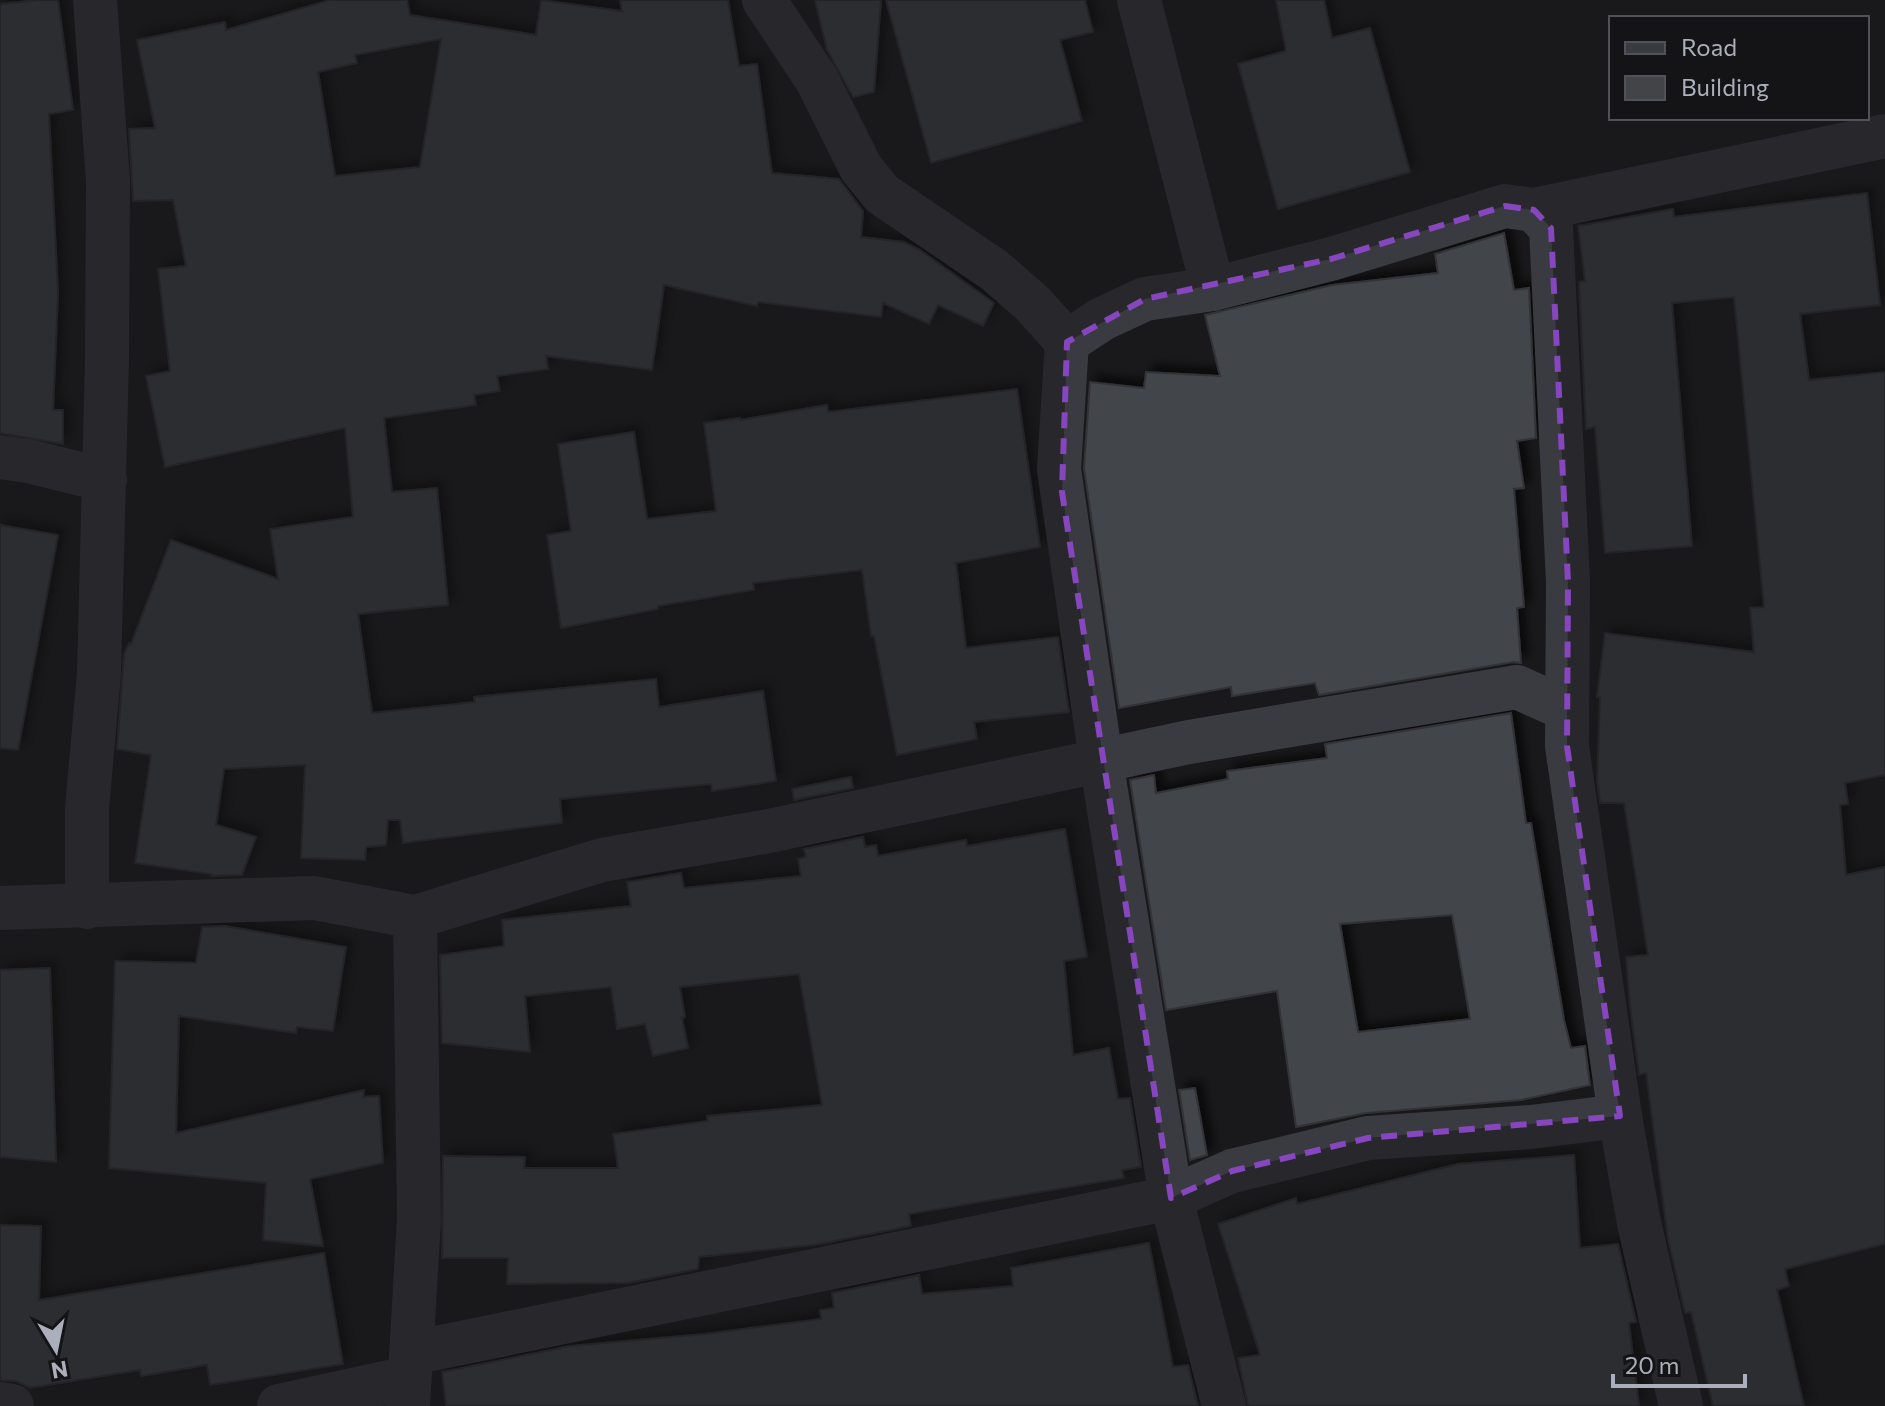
<svg xmlns="http://www.w3.org/2000/svg" width="1885" height="1406" font-family="Commissioner,sans-serif">
  <style>
    .building { fill: #434448; stroke: #333337; stroke-width: 2; fill-rule: evenodd; filter: url(#shadow) }
    .lines { fill: none; stroke-linecap: round; stroke-linejoin: round }
    .minor { stroke: #3a3a41; stroke-width: 44 }
    .marked { fill: none; stroke: #8546be; stroke-width: 6; stroke-dasharray: 16 10; stroke-linejoin: round }
  </style>
  <defs>
    <filter id="shadow"><feDropShadow dx="7" dy="-7" stdDeviation="4" flood-color="#0009"/></filter>
  </defs>
  <rect width="100%" height="100%" fill="#19191b"/>
  <g class="building">
    <path d="M38 0H58L73 110 49 114 58 293 53 410H63V444L0 433V4Z"/>
    <path d="M330 0H407L410 15 536 35 541 0 622 11 620 0H728L739 66 757 64 772 173 839 179 863 211 861 237 904 242 920 250 994 303 983 326 938 305 929 324 883 303 881 317 758 302 757 306 664 285 652 370 546 356 548 369 497 376 500 391 474 395 476 405 384 418 392 492 437 488 448 605 358 614 372 713 475 702 474 697 656 679 659 707 763 691 776 781 712 791 711 784 560 799 562 823 403 843 400 820H388L386 845 366 847 365 860 301 858 305 765 224 769 216 825 256 837 242 875 211 876V874L135 863 151 755 117 749 124 654 129 643 131 644 171 540 278 579 270 529 353 517 345 428 165 467 146 376 170 371 158 269 186 266 173 200 133 201 129 129 155 128 137 40 225 22 226 30ZM441 39 420 167 335 176 318 72 357 63 355 55Z"/>
    <path d="M815 0H881L874 92 853 97 827 50Z"/>
    <path d="M886 0H1085L1093 32 1060 40 1082 121 931 163Z"/>
    <path d="M1276 0H1324L1332 38 1370 28 1410 172 1278 209 1238 64 1286 51Z"/>
    <path d="M1867 193 1880 305 1800 314 1809 380 1885 372V775L1845 783 1848 804 1840 805 1846 875 1885 867V1244L1785 1269 1789 1286 1777 1290 1804 1406H1713L1691 1312 1685 1313 1668 1239 1646 1073 1639 1075 1630 1006 1626 957 1648 955 1624 803H1600L1597 781 1600 697H1597L1605 633 1754 652 1750 608 1764 607 1734 297 1672 303 1692 546 1605 553 1595 427 1586 429 1579 285V282L1585 281 1578 226 1673 209 1674 217Z"/>
    <path d="M1504 233 1514 290 1529 288 1536 438 1517 441 1524 488 1514 489 1524 607 1517 608 1521 663 1513 662 1319 695 1315 683 1232 696 1231 687 1119 708 1084 468 1090 382 1144 388 1146 372 1220 376 1205 315 1332 285 1438 273 1435 254Z"/>
    <path d="M1017 389 1040 547 956 563 966 648 1058 637 1069 712 974 722 977 739 897 755 874 636H871L862 570 753 583 754 590 658 606V609L561 628 547 535 571 531 558 444 634 432 647 519 716 511 704 423 740 418V420L827 405 828 412Z"/>
    <path d="M0 525 58 535 18 750 0 748Z"/>
    <path d="M1511 713 1526 823H1531L1564 1020 1571 1048 1585 1046 1590 1085 1521 1100 1366 1113 1296 1127 1277 991 1166 1010 1130 780 1154 775 1156 793 1228 779 1227 771 1327 758 1325 744ZM1452 915 1470 1019 1358 1032 1340 924Z"/>
    <path d="M851 777 853 788 794 800 792 789Z"/>
    <path d="M1065 829 1087 957 1064 961 1073 1055 1109 1048 1118 1099 1130 1098 1141 1167 1122 1170 1124 1178 909 1214 911 1226 814 1245 699 1257 698 1269 628 1283 507 1284 508 1258H442L443 1156 525 1157 524 1168H618L613 1134 708 1121 707 1116 822 1105 799 974 680 987 685 1017 682 1018 688 1048 653 1056 645 1024 617 1029 611 987 525 996 530 1052 442 1043 440 955 504 946 502 920 631 906 627 882 681 873 684 888 801 876 798 859 806 857 804 849 863 837 865 847 876 845 878 856 966 840 967 846Z"/>
    <path d="M225 926 346 947 333 1031 297 1027 296 1033 179 1016 176 1133 364 1090 363 1097 379 1096 383 1163 310 1179 323 1246 263 1240 266 1183 109 1168 115 961 196 963 202 927Z"/>
    <path d="M50 968 56 1162 0 1157V970Z"/>
    <path d="M1195 1088 1207 1155 1190 1160 1179 1090Z"/>
    <path d="M1574 1155 1580 1248 1618 1244 1636 1322 1629 1323 1639 1406H1248L1238 1358 1260 1355 1218 1224 1296 1198 1297 1204 1458 1164Z"/>
    <path d="M0 1225 41 1226 39 1300 324 1253 343 1364 210 1385 207 1365 141 1376 140 1370 30 1388 16 1381 0 1380Z"/>
    <path d="M1149 1243 1173 1367 1188 1365 1198 1406H446L442 1372 570 1346 705 1334 821 1319 820 1310 834 1308 832 1293 919 1275 922 1294 1013 1286 1011 1268Z"/>
  </g>
  <g class="lines">
    <g class="minor">
      <path d="M764 0 817 80 861 168 882 194 994 270 1032 303 1067 342 1059 469 1101 760 1171 1198 1224 1406"/>
      <path d="M1139 0 1213 289"/>
      <path d="M1534 210 1551 228 1568 582 1567 746 1620 1116 1639 1223 1681 1406"/>
      <path d="M1067 342 1102 319 1145 299 1213 289 1331 259 1505 206 1534 210 1885 136"/>
      <path d="M0 457 28 461 105 480"/>
      <path d="M87 907V808L99 674 107 358 108 181 95 0"/>
      <path d="M0 908 314 898 415 917 602 860 764 832 1189 742 1517 687 1566 709"/>
      <path d="M412 1353 1171 1198 1232 1171 1368 1138 1531 1127 1620 1116"/>
      <path d="M0 1404 12 1406"/>
      <path d="M279 1406 408 1378"/>
      <path d="M408 1406 419 1220 415 917"/>
    </g>
  </g>
  <path d="M0 0H1885V1406H0ZM1505 206 1534 210 1551 228 1568 582 1567 746 1620 1116 1368 1138 1232 1171 1171 1198 1062 492 1067 342 1145 299 1331 259Z" fill="#19191b" fill-opacity=".55" fill-rule="evenodd"/>
  <path class="marked" d="M1505 206 1534 210 1551 228 1568 582 1567 746 1620 1116 1368 1138 1232 1171 1171 1198 1062 492 1067 342 1145 299 1331 259Z"/>
  <rect x="1609" y="16" width="260" height="104" fill="#141416" stroke="#505258" stroke-width="2"/>
  <rect x="1625" y="42" width="40" height="12" fill="#3a3a41" stroke="#505258" stroke-width="2"/>
  <text x="1681" y="56" font-size="24" fill="#abafbb">Road</text>
  <rect x="1625" y="76" width="40" height="24" fill="#434448" stroke="#505258" stroke-width="2"/>
  <text x="1681" y="96" font-size="24" fill="#abafbb">Building</text>
  <g transform="translate(56 1350) rotate(170)" stroke="#141416" stroke-width="6" paint-order="stroke">
  <path d="M0-6L14 30L0 20L-14 30Z" fill="#abafbb"/>
  <text y="-12" font-size="22" font-weight="bold" text-anchor="middle" fill="#abafbb">N</text>
  </g>
  <path d="M1613 1374v12h132v-12" fill="none" stroke="#abafbb" stroke-width="4"/>
  <text x="1625" y="1374" font-size="24" fill="#abafbb" stroke="#141416" stroke-width="6" paint-order="stroke">20 m</text>
</svg>
